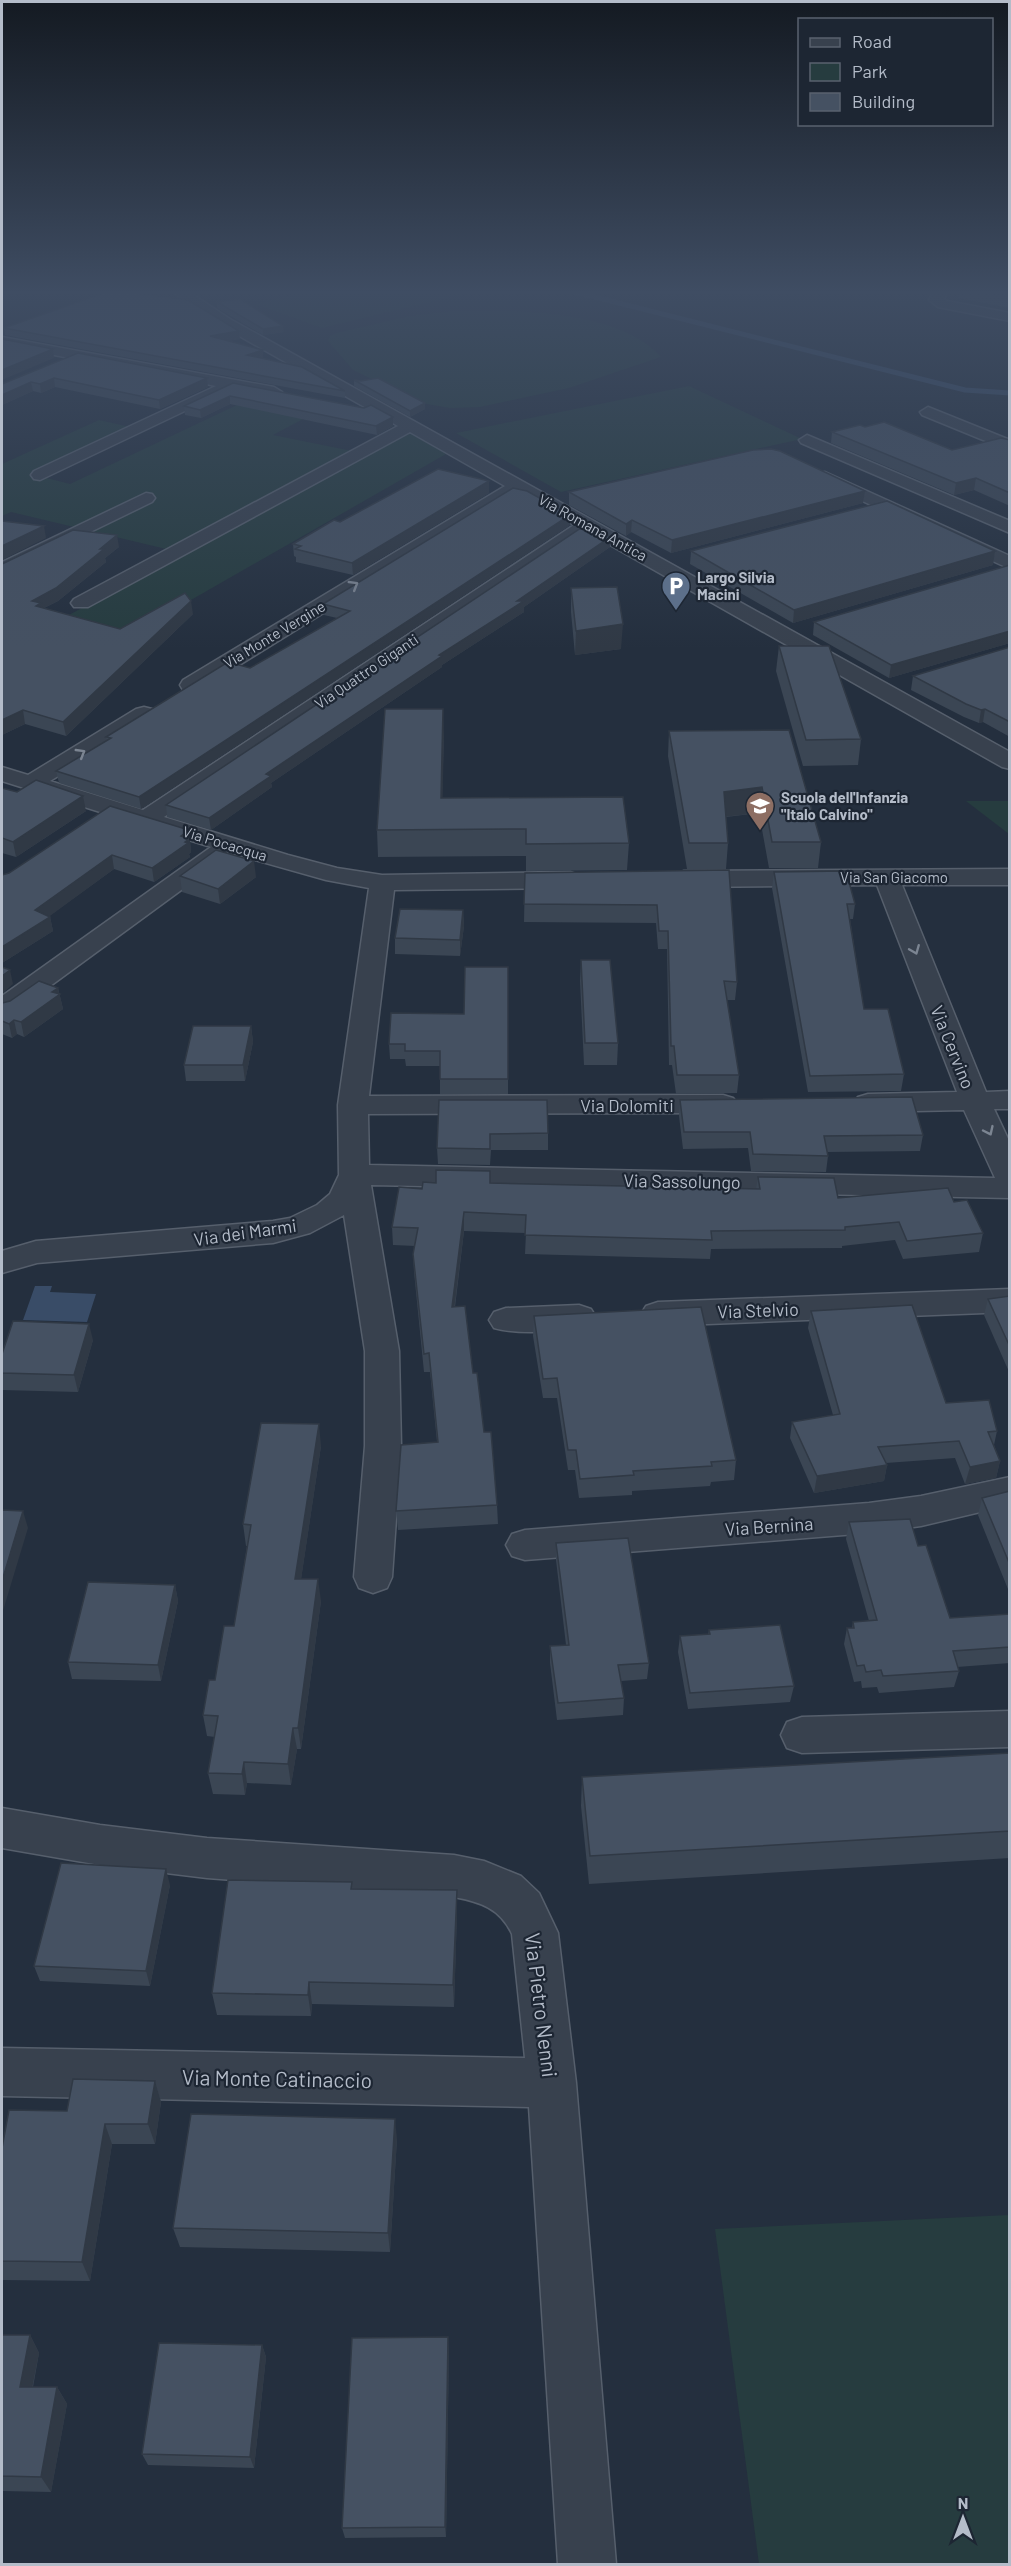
<svg xmlns="http://www.w3.org/2000/svg" width="1011" height="2566" font-family="Barlow,sans-serif">
  <style>
    .green { fill: #263c3f }
    .water { fill: #394c67 }
    .lines { fill: none; stroke-linecap: round; stroke-linejoin: round }
    .stream { stroke: #394c67; stroke-width: 5 }
    .minor-casing { stroke: #565f6c; stroke-width: 3 }
    .minor { fill: #38414e; fill-rule: evenodd }
    .wall { fill: #3b4654 }
    .shaded-wall { fill: #303945 }
    .building { fill: #455162; stroke: #303945; stroke-width: 1.5 }
    .oneway { stroke: #7c8592 }
    .labels { text-anchor: middle; dominant-baseline: central; stroke-width: 4.5; stroke-linejoin: round; paint-order: stroke }
    .far-street-label { font-size: 15px; fill: #b4bcc9; stroke: #1d2633 }
    .far-poi-label { font-size: 15px; font-weight: bold; fill: #b4bcc9; stroke: #1d2633; text-anchor: start }
    .street-label { font-size: 18px; fill: #b4bcc9; stroke: #1d2633 }
    .near-street-label { font-size: 21px; fill: #b4bcc9; stroke: #1d2633 }
  </style>
  <rect width="100%" height="100%" fill="#242f3e"/>
  <g class="green">
    <path d="M316 290H479L322 328 255 304Z"/>
    <path d="M453 311C513 310 618 309 661 357L569 388 480 407 450 408 421 403 353 370 328 341 330 336 336 333 410 316Z"/>
    <path d="M689 386 802 439 561 492 456 433Z"/>
    <path d="M258 395 324 408 273 435 367 454 407 431 446 454 88 659 23 640 183 553 11 512 2 516V464L99 420 130 427 31 474 70 484Z"/>
    <path d="M966 801H1009V834Z"/>
    <path d="M1009 2215V2564H759L715 2229Z"/>
  </g>
  <path class="water" d="M35 1286H52L50 1292 96 1294 87 1322 23 1320Z"/>
  <g class="lines">
    <path class="stream" d="M567 290 965 390 1010 393"/>
    <g class="minor-casing">
      <g id="minor">
        <path d="M170 290H186L230 319 1010 752V769L1002 767 587 532 164 817 288 855 337 868 382 875 570 872 579 875 583 880 579 885 570 888 394 890 369 1096 723 1095 733 1098 738 1104 733 1110 723 1113 368 1114 369 1165 995 1178 964 1110 868 1112 858 1109 853 1103 858 1097 868 1094 957 1092 877 885 684 887 675 884 671 879 675 874 684 871 1010 869V885H902L986 1092 1010 1091V1109H994L1010 1143V1198L371 1185 399 1351 401 1446 392 1577 387 1588 373 1593 359 1588 354 1577 365 1446V1351L344 1215 310 1233 273 1243 37 1263 2 1273V1251L36 1241 273 1221 290 1218 317 1205 330 1194 339 1175 338 1105 369 888 326 880 227 852 225 858 12 1014 2 1016V996L211 847 2 781V767L28 775 136 709 144 707 152 709 155 714 152 719 50 781 143 810 574 525 517 493 199 690 191 691 183 690 180 685 183 680 505 486 410 432 88 607H74L71 603 74 599 398 426 220 325Z"/>
        <path d="M934 290H948L944 299 947 301 1010 313V321L938 307 929 300Z"/>
        <path d="M2 337 274 387 282 392 274 397 231 389 40 480 34 479 31 475 34 471 216 386 2 345Z"/>
        <path d="M928 407 1010 440V451L922 415 920 412Z"/>
        <path d="M807 435 1010 521V533L801 443 799 440Z"/>
        <path d="M825 472 1010 556V569L819 481 816 477 819 473Z"/>
        <path d="M146 493 152 494 155 498 152 502 2 575V562Z"/>
        <path d="M1010 1289V1312L658 1326 646 1322 641 1314 646 1306 658 1302Z"/>
        <path d="M579 1305 591 1309 596 1317 591 1325C567 1332 518 1335 494 1328L489 1320 494 1312 506 1308Z"/>
        <path d="M1010 1477V1505L921 1526 869 1533 525 1560 512 1556 506 1545 512 1534 525 1530 869 1503 921 1496Z"/>
        <path d="M1010 1711V1747L802 1753 787 1748 781 1735 787 1722 802 1717Z"/>
        <path d="M2 1808 100 1825 207 1838 454 1855 484 1861 521 1876 539 1893 558 1933 576 2083 616 2564H558L529 2107 2 2096V2048L525 2058 512 1934C500 1908 480 1902 454 1897L207 1878 100 1865 2 1848Z"/>
      </g>
    </g>
    <use href="#minor" class="minor"/>
  </g>
  <g class="wall">
    <path d="M961 290H1010V308L959 298Z"/>
    <path d="M217 302 284 332 263 335 217 308Z"/>
    <path d="M4 328 240 339 228 341 263 350V358H262L345 391V398L5 335Z"/>
    <path d="M78 353 208 387 160 409 55 387 41 393 33 391 2 405V384Z"/>
    <path d="M354 380 361 381 425 409 410 417 354 386Z"/>
    <path d="M233 383 393 426 377 435 230 404 201 418 185 415 184 406Z"/>
    <path d="M865 427 952 450 1010 440V506L974 490 954 495 831 443 832 432Z"/>
    <path d="M489 481V493L353 575 296 562V557L294 556 293 544 340 522Z"/>
    <path d="M865 491 863 503 671 553 631 532 626 536 569 505V492Z"/>
    <path d="M570 525 141 809 59 783 56 771 107 741 106 737 250 668 337 618 324 615 323 604Z"/>
    <path d="M610 537V547L524 607V612L442 665V667L271 783 272 787 211 830 167 817 166 805Z"/>
    <path d="M119 547 105 558 106 562 58 601 44 608 120 629 193 614 66 736 25 724 2 735V564Z"/>
    <path d="M691 551H995L993 565 793 623 690 564Z"/>
    <path d="M1010 565V643L889 678 813 635 814 622Z"/>
    <path d="M571 588 621 649 575 655 571 612Z"/>
    <path d="M779 646 861 739 858 765 803 766 776 671Z"/>
    <path d="M1010 647V737L983 722 979 723 964 717 911 690 913 676Z"/>
    <path d="M789 730 821 842 818 868H769L759 813 726 817 728 843 726 869H687L668 756 669 731Z"/>
    <path d="M444 734 442 798 629 843 627 870 526 871V856L378 857 377 830Z"/>
    <path d="M2 788 17 792 86 811 16 857 2 853Z"/>
    <path d="M189 830 191 852 189 854 190 857 154 882 114 869 49 916 50 917 53 931 2 963V875Z"/>
    <path d="M729 870 737 982 735 1000H727L739 1075 737 1093 676 1094 672 1065H669L667 949H658L656 923 524 922 525 873Z"/>
    <path d="M774 872 855 904 853 919H850L864 1009 904 1074 901 1091 808 1092 772 888Z"/>
    <path d="M180 876 256 877 220 904 182 892Z"/>
    <path d="M463 910 464 926 460 956 395 954V938Z"/>
    <path d="M581 960 618 1043 617 1065H584L580 981Z"/>
    <path d="M508 967V1094H440V1066H406L405 1059H390L389 1044 464 1014Z"/>
    <path d="M58 988 63 1009 24 1037 17 1034 12 1038 2 1034V1003L10 1001Z"/>
    <path d="M251 1026 253 1042 245 1081H186L184 1065Z"/>
    <path d="M439 1100 548 1133V1150H491L490 1165 438 1164 437 1148Z"/>
    <path d="M680 1100 923 1135 920 1151 828 1152V1156L826 1172 751 1171 748 1148 683 1149 679 1116Z"/>
    <path d="M758 1177 838 1198 954 1202 983 1233 979 1252 903 1259 895 1240 842 1246V1248L711 1249 710 1259 525 1254 526 1233 464 1231 455 1307 473 1373 497 1505 498 1524 398 1530 396 1511 437 1442 430 1372H424L414 1272 413 1254 415 1246 393 1245 392 1227 422 1189 490 1183 756 1189Z"/>
    <path d="M1010 1296V1374L984 1315 988 1299Z"/>
    <path d="M811 1311 946 1403 997 1431 994 1445 1000 1461 996 1478 965 1484 955 1458 886 1463 887 1465 884 1481 814 1493 790 1438 792 1422 833 1415 808 1328Z"/>
    <path d="M534 1316 736 1460 734 1480 711 1482 710 1486 632 1491V1495L579 1498 575 1470H568L557 1398H543L533 1336Z"/>
    <path d="M93 1340 78 1392 2 1390V1354Z"/>
    <path d="M321 1446 301 1579 321 1601 301 1749H297L291 1785 247 1783 245 1795 213 1794 208 1773 215 1737 207 1736 203 1715 234 1626 247 1546H246L243 1524Z"/>
    <path d="M1010 1491V1594L978 1515 982 1498Z"/>
    <path d="M849 1522 918 1546 950 1618 1010 1614V1663L957 1667 959 1671 954 1687 879 1693 877 1687 862 1688 861 1681 854 1682 844 1644 847 1628H852L853 1622 869 1621 846 1539Z"/>
    <path d="M556 1543 649 1663 647 1679 621 1681 624 1698 623 1715 557 1720 550 1663V1646L566 1645 556 1560Z"/>
    <path d="M175 1585 178 1601 161 1681 72 1679 68 1662Z"/>
    <path d="M709 1630 794 1686 790 1702 688 1709 678 1652 680 1636 708 1635Z"/>
    <path d="M1010 1753V1858L589 1884 581 1806 582 1777Z"/>
    <path d="M170 1885 150 1986 40 1981 34 1966Z"/>
    <path d="M457 1890V1913L454 2007 312 2004 311 2016 217 2015 212 1993Z"/>
    <path d="M155 2081 161 2102 155 2144H112L90 2281 2 2280V2148L67 2111Z"/>
    <path d="M397 2139 390 2252 180 2247 173 2228Z"/>
    <path d="M2 2335H30L39 2353 33 2387H57L67 2404 51 2492 2 2491Z"/>
    <path d="M262 2345 266 2357 254 2468 148 2465 142 2454Z"/>
    <path d="M449 2349 446 2537 345 2538 342 2528Z"/>
  </g>
  <g class="shaded-wall">
    <path d="M283 326 284 332 263 335V329Z"/>
    <path d="M239 331 240 339 211 343 210 336Z"/>
    <path d="M53 349 54 358 2 380V370Z"/>
    <path d="M263 350V358L248 363 247 355Z"/>
    <path d="M54 378 55 387 41 393 40 384Z"/>
    <path d="M207 378 208 387 160 409 159 400Z"/>
    <path d="M31 382 33 391 2 405V395Z"/>
    <path d="M230 396V404L201 418 200 410Z"/>
    <path d="M425 403V409L410 417V411Z"/>
    <path d="M393 417V426L377 435 376 426Z"/>
    <path d="M976 478 974 490 954 495 956 483Z"/>
    <path d="M489 481V493L353 575 352 563Z"/>
    <path d="M865 491 863 503 671 553 672 540Z"/>
    <path d="M570 515V525L141 809 139 797Z"/>
    <path d="M632 520 631 532 626 536V524Z"/>
    <path d="M44 526 46 538 2 560V546Z"/>
    <path d="M117 535 119 547 105 558 106 562 58 601 42 609 38 619 32 601Z"/>
    <path d="M610 537V547L524 607V612L442 665V667L271 783 272 787 211 830 209 818 266 774Z"/>
    <path d="M995 551 993 565 793 623 794 610Z"/>
    <path d="M191 601 193 614 66 736 63 722Z"/>
    <path d="M623 624 621 649 575 655 576 631Z"/>
    <path d="M1010 631V643L889 678 891 665Z"/>
    <path d="M443 709 444 734 442 825 441 798Z"/>
    <path d="M985 709 983 722 979 723 981 710Z"/>
    <path d="M23 710 25 724 2 735V720Z"/>
    <path d="M762 787 759 813 722 817 724 792Z"/>
    <path d="M83 796 86 811 16 857 13 842Z"/>
    <path d="M189 830 191 852 189 854 190 857 154 882 152 868 181 836Z"/>
    <path d="M112 855 114 869 39 924 50 917 53 931 2 963V947L35 910Z"/>
    <path d="M254 861 256 877 220 904 218 889Z"/>
    <path d="M463 910 464 926 460 956V940Z"/>
    <path d="M10 970 13 984 2 994V976Z"/>
    <path d="M58 988 63 1009 24 1037 21 1022 52 992Z"/>
    <path d="M14 1020 17 1034 12 1038 9 1024Z"/>
    <path d="M251 1026 253 1042 245 1081 243 1065Z"/>
    <path d="M464 1212V1231L452 1326V1307Z"/>
    <path d="M89 1324 93 1340 78 1392 74 1375Z"/>
    <path d="M319 1424 321 1446 298 1600 295 1579Z"/>
    <path d="M1000 1461 996 1478 965 1484 970 1467Z"/>
    <path d="M887 1465 884 1481 814 1493 817 1476Z"/>
    <path d="M23 1511 28 1528 2 1614V1581Z"/>
    <path d="M318 1579 321 1601 301 1749 298 1728Z"/>
    <path d="M175 1585 178 1601 161 1681 158 1665Z"/>
    <path d="M293 1728 297 1749 291 1785 288 1764Z"/>
    <path d="M244 1762 247 1783 245 1795 242 1774Z"/>
    <path d="M166 1869 170 1885 150 1986 146 1971Z"/>
    <path d="M457 1890V1913L454 2007 453 1985Z"/>
    <path d="M309 1982 312 2004 311 2016 308 1995Z"/>
    <path d="M155 2081 161 2102 155 2144 148 2124Z"/>
    <path d="M395 2119 397 2139 390 2252 388 2233Z"/>
    <path d="M105 2124 112 2144 90 2281 82 2262Z"/>
    <path d="M30 2335 39 2353 29 2404 20 2387Z"/>
    <path d="M448 2337 449 2349 446 2537 445 2527Z"/>
    <path d="M262 2345 266 2357 254 2468 250 2457Z"/>
    <path d="M57 2387 67 2404 51 2492 41 2477Z"/>
  </g>
  <g class="building">
    <path d="M112 290 188 300 239 331 210 336 263 350 247 355 302 367 345 391 4 328Z"/>
    <path d="M978 290H1010V296Z"/>
    <path d="M240 299 283 326 263 329 217 302Z"/>
    <path d="M2 339 53 349 2 370Z"/>
    <path d="M78 353 207 378 159 400 54 378 40 384 31 382 2 395V384Z"/>
    <path d="M378 378 425 403 410 411 354 380 361 381Z"/>
    <path d="M233 383 364 408 371 405 393 417 376 426 230 396 200 410 184 406Z"/>
    <path d="M884 422 952 450 1001 438 1010 440V493L976 478 956 483 832 432 860 425 865 427Z"/>
    <path d="M771 449 780 451 865 491 672 540 632 520 626 524 569 492 753 450Z"/>
    <path d="M438 469 489 481 352 563 295 549 301 546 293 544 334 520 340 522Z"/>
    <path d="M513 488 527 491 570 515 139 797 56 771 111 738 106 737 228 662 250 668 350 611 323 604Z"/>
    <path d="M887 501 995 551 794 610 691 551Z"/>
    <path d="M2 521 44 526 2 546Z"/>
    <path d="M587 524 610 537 517 601H524L439 655 442 656 266 774 271 776 209 818 166 805Z"/>
    <path d="M73 530 117 535 100 549H104L56 588 32 601 41 603 36 606 120 629 185 593 191 601 63 722 23 710 2 720V564Z"/>
    <path d="M1010 565V631L891 665 814 622Z"/>
    <path d="M617 587 623 624 576 631 571 588Z"/>
    <path d="M779 646H829L861 739 806 740Z"/>
    <path d="M1010 647V722L985 709 981 710 966 704 913 676Z"/>
    <path d="M385 709H443L441 798 623 797 629 843 526 844V829L377 830Z"/>
    <path d="M789 730 821 842H772L762 787 724 792 728 843H689L669 731Z"/>
    <path d="M36 780 83 796 13 842 2 838V788L17 792Z"/>
    <path d="M110 806 189 830 181 836 189 839 185 842 188 843 152 868 112 855 35 910 50 917 2 947V875L9 873Z"/>
    <path d="M216 850 254 861 218 889 180 876Z"/>
    <path d="M729 870 737 982 724 981 739 1075H677L674 1046H671L668 931H659L657 905 524 904 525 873Z"/>
    <path d="M846 871 855 904H847L864 1009H888L904 1074 810 1076 774 872Z"/>
    <path d="M400 909 463 910 460 940 395 938Z"/>
    <path d="M581 960H610L618 1043H585Z"/>
    <path d="M2 967 10 970 2 976Z"/>
    <path d="M465 967H508V1079H440V1051H405V1044H389L391 1013 464 1014Z"/>
    <path d="M39 981 58 988 52 992 60 994 21 1022 14 1020 9 1024 2 1021V1003L10 1001Z"/>
    <path d="M193 1026H251L243 1065H184Z"/>
    <path d="M912 1097 923 1135 824 1136 828 1156 753 1154 750 1132H684L680 1100Z"/>
    <path d="M439 1100H547L548 1133 490 1134V1149L437 1148Z"/>
    <path d="M436 1170 490 1171V1183L760 1189 758 1177 834 1178 838 1198 948 1188 954 1202 967 1200 983 1233 907 1241 899 1222 845 1227V1230L711 1231 712 1240 525 1235 526 1215 464 1212 452 1307 465 1306 473 1373H477L484 1432H491L497 1505 396 1511 401 1445 438 1442 429 1353 424 1354 413 1254 418 1228 392 1227 399 1187 422 1189 423 1182 436 1183Z"/>
    <path d="M1010 1296V1347L988 1299Z"/>
    <path d="M912 1305 946 1403 989 1400 997 1431 988 1432 1000 1461 970 1467 959 1441 878 1447 887 1465 817 1476 792 1422 840 1414 811 1311Z"/>
    <path d="M701 1307 736 1460 711 1462 712 1466 633 1471 634 1475 580 1479 576 1450H568L557 1378 543 1379 534 1316Z"/>
    <path d="M13 1321 89 1324 74 1375 2 1373V1354Z"/>
    <path d="M261 1423 319 1424 295 1579H318L298 1728H293L288 1764 244 1762 242 1774 208 1773 218 1716 203 1715 209 1680H215L224 1626H234L251 1525 243 1524Z"/>
    <path d="M1010 1491V1565L982 1498Z"/>
    <path d="M2 1510 23 1511 2 1581Z"/>
    <path d="M910 1519 918 1546 926 1545 950 1618 1010 1614V1647L953 1651 959 1671 883 1676 881 1670 866 1672 864 1665 857 1666 847 1628H854L853 1622 877 1620 849 1522Z"/>
    <path d="M628 1538 649 1663 618 1665 624 1698 558 1703 550 1646 569 1645 556 1543Z"/>
    <path d="M88 1582 175 1585 158 1665 68 1662Z"/>
    <path d="M780 1625 794 1686 690 1693 680 1636 710 1634 709 1630Z"/>
    <path d="M1010 1753V1831L590 1856 582 1777Z"/>
    <path d="M61 1863 166 1869 146 1971 34 1966Z"/>
    <path d="M228 1880 352 1882 351 1889 457 1890 453 1985 309 1982 308 1995 212 1993Z"/>
    <path d="M73 2079 155 2081 148 2124H105L82 2262 2 2261V2148L9 2110 67 2111Z"/>
    <path d="M191 2114 395 2119 388 2233 173 2228Z"/>
    <path d="M2 2335H30L20 2387H57L41 2477 2 2476Z"/>
    <path d="M448 2337 445 2527 342 2528 352 2338Z"/>
    <path d="M159 2343 262 2345 250 2457 142 2454Z"/>
  </g>
  <defs><path id="oneway-chevron" d="M-2-3.5L2.5 0L-2 3.5" fill="none" stroke-width="1.6" stroke-linecap="round" stroke-linejoin="round" transform="scale(1.5)"/></defs>
  <g class="oneway">
    <use href="#oneway-chevron" transform="translate(354 585) rotate(-31)"/>
    <use href="#oneway-chevron" transform="translate(81 753) rotate(-31)"/>
    <use href="#oneway-chevron" transform="translate(915 950) rotate(68)"/>
    <use href="#oneway-chevron" transform="translate(989 1131) rotate(65)"/>
  </g>
  <linearGradient id="sky" x2="0" y2="1"><stop stop-color="#141a22"/><stop offset="0.45" stop-color="#3f4d63"/><stop offset="1" stop-color="#3f4d63" stop-opacity="0"/></linearGradient>
  <rect width="1011" height="649" fill="url(#sky)"/>
  <defs>
    <g id="parking-pin" transform="scale(1.5)"><path d="M0 17L-7.5 6A9.5 9.5 0 1 1 7.5 6Z" fill="#5c6f8a" stroke="#1d2633"/><path d="M-3.5-5.5H1a3.5 3.5 0 0 1 0 7H-1V5.5H-3.5ZM-1-3.4V-.6H.8a1.4 1.4 0 0 0 0-2.8Z" fill="#fff"/></g>
    <g id="school-pin" transform="scale(1.5)"><path d="M0 17L-7.5 6A9.5 9.5 0 1 1 7.5 6Z" fill="#8d6e63" stroke="#1d2633"/><path d="M0-5L7-2L0 1L-7-2ZM-4 1L0 2.5L4 1V4Q0 6-4 4Z" fill="#fff"/></g>
  </defs>
  <g fill-rule="evenodd">
    <use href="#parking-pin" x="676" y="586"/>
    <use href="#school-pin" x="760" y="806"/>
  </g>
  <g class="labels">
    <g class="far-street-label">
      <text transform="translate(593 527) rotate(29)">Via Romana Antica</text>
      <text transform="translate(274 634) rotate(-31)">Via Monte Vergine</text>
      <text transform="translate(366 671) rotate(-34)">Via Quattro Giganti</text>
      <text transform="translate(225 843) rotate(17)">Via Pocacqua</text>
      <text x="894" y="877">Via San Giacomo</text>
    </g>
    <g class="far-poi-label">
      <text x="697" y="577">Largo Silvia<tspan x="697" dy="17">Macini</tspan></text>
      <text x="781" y="797">Scuola dell'Infanzia<tspan x="781" dy="17">"Italo Calvino"</tspan></text>
    </g>
    <g class="street-label">
      <text transform="translate(953 1047) rotate(68)">Via Cervino</text>
      <text x="627" y="1105">Via Dolomiti</text>
      <text transform="translate(682 1181) rotate(1)">Via Sassolungo</text>
      <text transform="translate(245 1232) rotate(-8)">Via dei Marmi</text>
      <text transform="translate(758 1310) rotate(-2)">Via Stelvio</text>
      <text transform="translate(769 1526) rotate(-4)">Via Bernina</text>
    </g>
    <g class="near-street-label">
      <text transform="translate(542 2005) rotate(83)">Via Pietro Nenni</text>
      <text transform="translate(277 2078) rotate(1)">Via Monte Catinaccio</text>
    </g>
  </g>
  <rect width="1011" height="2566" fill="none" stroke="#b4bcc9" stroke-width="6"/>
  <rect x="798" y="18" width="195" height="108" fill="#1d2633" stroke="#59626f" stroke-width="1.5"/>
  <rect x="810" y="38" width="30" height="9" fill="#38414e" stroke="#59626f" stroke-width="1.5"/>
  <text x="852" y="48" font-size="18" fill="#b4bcc9">Road</text>
  <rect x="810" y="63" width="30" height="18" fill="#263c3f" stroke="#59626f" stroke-width="1.5"/>
  <text x="852" y="78" font-size="18" fill="#b4bcc9">Park</text>
  <rect x="810" y="93" width="30" height="18" fill="#455162" stroke="#59626f" stroke-width="1.5"/>
  <text x="852" y="108" font-size="18" fill="#b4bcc9">Building</text>
  <g transform="translate(963 2518)" stroke="#1d2633" stroke-width="4.5" paint-order="stroke">
  <path d="M0-4.5L10 22L0 15L-10 22Z" fill="#b4bcc9"/>
  <text y="-9" font-size="16" font-weight="bold" text-anchor="middle" fill="#b4bcc9">N</text>
  </g>
</svg>
